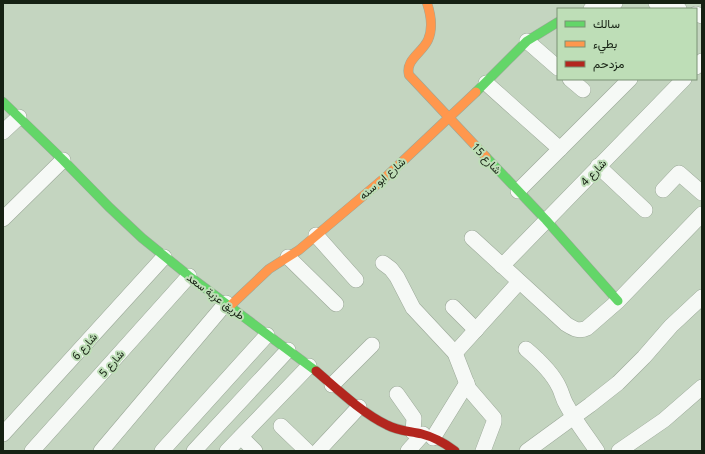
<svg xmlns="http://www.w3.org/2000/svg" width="705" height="454" font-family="'Noto Sans',Vazirmatn,sans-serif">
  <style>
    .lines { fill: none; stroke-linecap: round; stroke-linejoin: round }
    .street-casing { stroke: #9ba898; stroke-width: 16 }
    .fast-casing { stroke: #9ba898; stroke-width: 10 }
    .slow-casing { stroke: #9ba898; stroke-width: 10 }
    .jam-casing { stroke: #9ba898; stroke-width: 10 }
    .street { stroke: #f6f9f6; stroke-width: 15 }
    .fast { stroke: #63d668; stroke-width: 9 }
    .slow { stroke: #ff974d; stroke-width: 9 }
    .jam { stroke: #b3261e; stroke-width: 9 }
    .labels { text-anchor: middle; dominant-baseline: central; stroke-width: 4; stroke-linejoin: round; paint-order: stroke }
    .street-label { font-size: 11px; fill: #162113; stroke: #bedeb7 }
  </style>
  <rect width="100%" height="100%" fill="#c4d5c0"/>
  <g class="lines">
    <g class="street-casing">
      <g id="street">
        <path d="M656 3 679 9"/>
        <path d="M591 9 615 3"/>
        <path d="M696 14 702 16"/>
        <path d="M527 41 558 68"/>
        <path d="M696 67 702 61"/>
        <path d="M570 79 583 90"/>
        <path d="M486 83 560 149"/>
        <path d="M3 132 19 117"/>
        <path d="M598 166 645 210"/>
        <path d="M663 190 679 173 702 193"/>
        <path d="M518 191 630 79"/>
        <path d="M3 219 63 160"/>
        <path d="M316 235 356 280"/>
        <path d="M472 238 566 324C574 329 579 332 587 328L618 301 702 214"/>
        <path d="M288 257 336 304"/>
        <path d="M383 263 391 269 397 277 413 308 455 353 469 389 494 418V422L483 451"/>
        <path d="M502 266 684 79"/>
        <path d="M453 307 476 330"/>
        <path d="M526 349C539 360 552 372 559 387 562 393 563 399 566 404 575 421 587 436 597 451"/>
        <path d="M455 353 519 282"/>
        <path d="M332 385 372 345"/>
        <path d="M397 394 414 418 413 432"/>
        <path d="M281 426 307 451"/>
        <path d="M3 434 164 257"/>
        <path d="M241 437 255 451"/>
        <path d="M433 438 467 383"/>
        <path d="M32 451 189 276"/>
        <path d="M101 451 226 303"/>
        <path d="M162 451 267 335"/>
        <path d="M194 451 288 350"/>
        <path d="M227 451 309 366"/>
        <path d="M318 451 359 407"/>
        <path d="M408 451 423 434"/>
        <path d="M527 451 590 405 618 383 644 357 671 326 702 297"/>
        <path d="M619 451 664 420 702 387"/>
      </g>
    </g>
    <g class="fast-casing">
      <g id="fast">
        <path d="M476 92 527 41 558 22"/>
        <path d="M3 102 63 160 109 207 142 238 189 276 316 371"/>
        <path d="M486 157 546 220 618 301"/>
      </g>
    </g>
    <g class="slow-casing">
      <g id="slow">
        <path d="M427 3C431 15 433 29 428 40 422 53 405 60 409 75L486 157"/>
        <path d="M230 306 269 269 299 250 388 175 476 92"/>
      </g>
    </g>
    <g class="jam-casing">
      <path id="jam" d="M316 371C337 389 362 413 387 425 398 431 410 431 422 434 434 437 446 444 455 451"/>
    </g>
    <use href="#street" class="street"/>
    <use href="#fast" class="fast"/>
    <use href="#slow" class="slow"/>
    <use href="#jam" class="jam"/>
  </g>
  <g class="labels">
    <g class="street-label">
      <text transform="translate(487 158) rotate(47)">شارع 15</text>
      <text transform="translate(593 172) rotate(-46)">شارع 4</text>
      <text transform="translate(382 178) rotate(-41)">شارع ابو سنه</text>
      <text transform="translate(216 296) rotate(37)">طريق عزبة سعد</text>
      <text transform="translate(84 346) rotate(-48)">شارع 6</text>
      <text transform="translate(111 363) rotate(-48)">شارع 5</text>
    </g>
  </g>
  <rect width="705" height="454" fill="none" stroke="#162113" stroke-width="8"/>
  <rect x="557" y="8" width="140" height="72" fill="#bedeb7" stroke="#7b9275"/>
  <rect x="565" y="21" width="20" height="6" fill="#63d668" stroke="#7b9275"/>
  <text x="593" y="28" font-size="12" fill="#162113">سالك</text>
  <rect x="565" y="41" width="20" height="6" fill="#ff974d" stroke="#7b9275"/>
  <text x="593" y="48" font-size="12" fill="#162113">بطيء</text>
  <rect x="565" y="61" width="20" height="6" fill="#b3261e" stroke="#7b9275"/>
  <text x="593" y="68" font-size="12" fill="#162113">مزدحم</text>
</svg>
